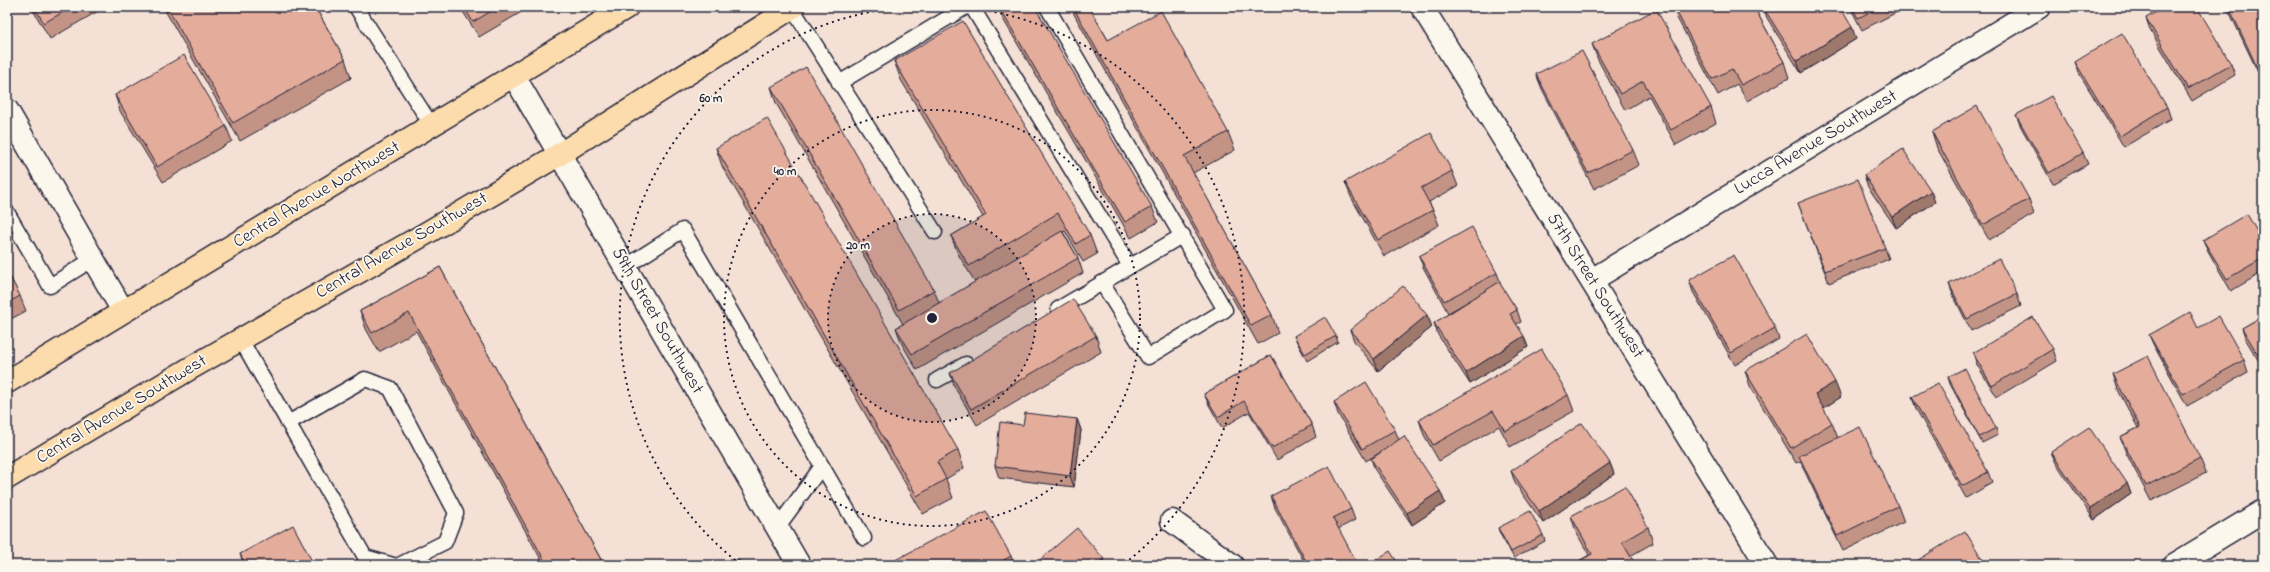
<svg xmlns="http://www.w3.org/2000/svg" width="2270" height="572" font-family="'Indie Flower',sans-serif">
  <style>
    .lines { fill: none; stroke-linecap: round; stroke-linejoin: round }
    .lane-casing { stroke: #22223b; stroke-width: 17 }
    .street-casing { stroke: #22223b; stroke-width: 25 }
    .primary-casing { stroke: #22223b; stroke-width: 25 }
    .lane { stroke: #fbf7ec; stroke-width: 14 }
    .street { stroke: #fbf7ec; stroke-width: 22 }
    .primary { stroke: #fcdcac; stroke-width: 22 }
    .wall { fill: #c39485; stroke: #22223b }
    .shaded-wall { fill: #9f786c; stroke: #22223b }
    .building { fill: #e3ac9b; stroke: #22223b }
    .ring { fill: none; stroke: #22223b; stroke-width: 2; stroke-dasharray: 2 4 }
    .labels { text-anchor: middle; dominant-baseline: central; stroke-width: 3.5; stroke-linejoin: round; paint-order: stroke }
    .street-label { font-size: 18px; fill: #22223b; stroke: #fbf7ec }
    .centre { fill: #22223b; stroke: #fbf7ec; stroke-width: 2 }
    .ring-label { font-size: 12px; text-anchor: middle; font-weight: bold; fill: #22223b; stroke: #fbf7ec; stroke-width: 3.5; stroke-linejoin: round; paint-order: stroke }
  </style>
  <rect width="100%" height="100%" fill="#f4e0d4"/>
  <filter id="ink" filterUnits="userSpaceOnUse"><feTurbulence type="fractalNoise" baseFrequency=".025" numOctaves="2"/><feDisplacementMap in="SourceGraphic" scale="8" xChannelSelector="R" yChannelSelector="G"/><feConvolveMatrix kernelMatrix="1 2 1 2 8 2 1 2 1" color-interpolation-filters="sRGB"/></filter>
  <g filter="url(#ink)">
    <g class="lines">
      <g class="lane-casing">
        <g id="lane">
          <path d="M356 7 432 126"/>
          <path d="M972 7 1130 266"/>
          <path d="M1047 7 1225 310 1148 357 1102 283 1183 235"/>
          <path d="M792 8 935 232"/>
          <path d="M839 83 966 7"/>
          <path d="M7 212 50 286 93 259"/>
          <path d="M625 267 683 230 822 466 777 528"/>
          <path d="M1058 309 1102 283"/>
          <path d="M241 340 365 557 393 565"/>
          <path d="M937 380 966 364"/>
          <path d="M288 423 365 379 390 388 456 513 445 542 399 565"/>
          <path d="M822 466 864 538"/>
        </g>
      </g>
      <g class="street-casing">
        <g id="street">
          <path d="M1422 7 1767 565"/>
          <path d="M514 76 799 565"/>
          <path d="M7 110 123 311"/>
          <path d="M1592 280 2039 7"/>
          <path d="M1172 521 1232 565"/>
          <path d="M2174 565 2263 511"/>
        </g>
      </g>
      <g class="primary-casing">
        <g id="primary">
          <path d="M7 382 627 7"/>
          <path d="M7 478 189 369 425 234 560 154 793 7"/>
        </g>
      </g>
      <use href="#lane" class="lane"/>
      <use href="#street" class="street"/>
      <use href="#primary" class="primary"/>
    </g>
    <g class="wall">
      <path d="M31 7H105L50 39Z"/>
      <path d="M163 7H315L345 59 351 78 240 141Z"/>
      <path d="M460 7H530L479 37Z"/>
      <path d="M998 7H999L1152 207 1158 222 1131 238 1003 19Z"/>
      <path d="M1070 7H1089L1108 40 1228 132 1235 150 1193 173 1272 315 1278 333 1258 344Z"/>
      <path d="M1673 7H1754L1784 62 1789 78 1747 101 1737 84 1718 95 1677 18Z"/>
      <path d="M1763 7 1856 39 1801 73 1767 18Z"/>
      <path d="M1850 7H1907L1862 30Z"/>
      <path d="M2227 7H2263V83Z"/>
      <path d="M2146 18 2231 64 2235 75 2192 101 2150 30Z"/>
      <path d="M1592 44 1711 107 1716 123 1676 145 1649 96 1625 110 1598 60Z"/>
      <path d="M894 61 1090 235 1097 254 1083 262 1065 231 1063 232 1078 258 1083 273 917 370 902 344 896 328 903 324 776 103 771 87 934 290 939 303 975 282 958 254 951 236 983 217 901 80Z"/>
      <path d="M2075 62 2167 107 2171 119 2124 147 2079 73Z"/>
      <path d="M1536 74 1633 150 1639 165 1594 189 1542 89Z"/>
      <path d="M115 95 226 126 232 141 163 182 120 111Z"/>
      <path d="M2016 115 2083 153 2088 164 2053 184 2021 127Z"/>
      <path d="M1932 132 2029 199 2034 214 1989 240 1937 148Z"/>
      <path d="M716 148 958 450 964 468 946 479 953 498 923 514 722 166Z"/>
      <path d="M1452 171 1458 186 1429 202 1433 210 1439 225 1384 256 1351 197 1345 182Z"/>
      <path d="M1864 175 1935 202 1896 228 1868 187Z"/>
      <path d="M1798 203 1885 248 1889 259 1829 283Z"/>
      <path d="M7 217 14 236 7 240Z"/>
      <path d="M2203 240 2263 242V272L2231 291 2208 251Z"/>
      <path d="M1419 256 1497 273 1501 284H1500L1517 310 1521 322 1516 324 1528 347 1470 384 1438 335 1434 323 1469 301 1448 313 1423 267Z"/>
      <path d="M440 267 604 565H544L416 331 379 352 366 329 360 311Z"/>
      <path d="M7 271 20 296 26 311 7 321Z"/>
      <path d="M1689 280 1775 328 1779 339 1735 365 1693 292Z"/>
      <path d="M1949 284 2017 294 2021 306 1971 331 1953 295Z"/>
      <path d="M1427 315 1432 327 1378 371 1354 341 1350 330Z"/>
      <path d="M2263 316V368L2246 340 2242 328Z"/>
      <path d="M2198 328 2244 360 2248 372 2187 406 2154 346 2149 335Z"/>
      <path d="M1096 336 1101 352 977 425 955 388 950 373Z"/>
      <path d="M1294 336H1336L1338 342 1307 361 1297 342Z"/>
      <path d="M2053 349 2057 361 1997 397 1977 365 1973 353Z"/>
      <path d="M1271 355 1312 425 1316 437 1277 460 1249 412 1222 428 1209 405 1204 394Z"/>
      <path d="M1745 371 1841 397 1823 408 1832 423 1838 438 1898 506 1904 522 1843 551 1805 472 1801 461 1796 463 1750 386Z"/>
      <path d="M2113 374 2200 458 2206 473 2151 501 2126 453 2120 437 2138 428 2118 390Z"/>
      <path d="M1948 377 1996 428 1998 435 1982 443 1950 384Z"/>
      <path d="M1568 395 1574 411 1510 447 1499 426 1439 461 1424 435 1419 420Z"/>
      <path d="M1912 397 1988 472 1992 483 1966 498 1916 409Z"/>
      <path d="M1334 402 1395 430 1399 440 1440 491 1445 503 1412 525 1375 470 1371 459 1381 452 1366 461 1338 414Z"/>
      <path d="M1077 419 1081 430 1074 487 999 478 995 466 1023 425Z"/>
      <path d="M2051 452 2127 483 2131 494 2094 520 2056 463Z"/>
      <path d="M1610 463 1614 474 1543 523 1515 483 1511 471Z"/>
      <path d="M1271 496 1351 509 1355 520 1338 529 1357 565H1306L1275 508Z"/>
      <path d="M1571 516 1648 527 1653 543 1630 556 1635 565H1572L1589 555 1576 532Z"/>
      <path d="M1498 528 1543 535 1545 541 1514 558 1500 534Z"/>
      <path d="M240 554 314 565H244Z"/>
      <path d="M1011 556 1014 565H888Z"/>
    </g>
    <g class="shaded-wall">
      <path d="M1852 27 1856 39 1801 73 1797 61Z"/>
      <path d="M1931 191 1935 202 1896 228 1892 217Z"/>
      <path d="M1427 315 1432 327 1378 371 1374 359Z"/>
      <path d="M1524 336 1528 347 1470 384 1466 373Z"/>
      <path d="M1835 382 1841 397 1821 410 1815 394Z"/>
      <path d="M1077 419 1081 430 1074 487 1070 476Z"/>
      <path d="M1610 463 1614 474 1543 523 1539 511Z"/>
      <path d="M2127 483 2131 494 2094 520 2090 509Z"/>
      <path d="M1440 491 1445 503 1412 525 1407 513Z"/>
      <path d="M1104 559 1106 565H1096Z"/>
    </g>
    <g class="building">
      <path d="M34 7H72L44 23Z"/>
      <path d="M167 7H315L345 59 233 123Z"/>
      <path d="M464 7H498L473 22Z"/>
      <path d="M999 7H1035L1152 207 1125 222Z"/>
      <path d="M1073 7H1089L1108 40 1161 11 1228 132 1184 156 1272 315 1251 326Z"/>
      <path d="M1674 7H1754L1784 62 1741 85 1732 69 1712 79Z"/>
      <path d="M1763 7H1840L1852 27 1797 61Z"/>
      <path d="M1852 7H1880L1858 18Z"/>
      <path d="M2165 7H2197L2231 64 2188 89 2146 18Z"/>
      <path d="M2229 7H2263V75L2261 76Z"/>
      <path d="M1656 9 1711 107 1671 130 1643 81 1620 94 1592 44Z"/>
      <path d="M963 21 1090 235 1076 244 1058 213 969 266 951 236 986 215 894 61Z"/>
      <path d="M2122 33 2167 107 2120 136 2075 62Z"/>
      <path d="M1582 51 1633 150 1588 173 1536 74Z"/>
      <path d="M184 55 226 126 157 167 115 95Z"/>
      <path d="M806 67 934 290 899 310 771 87Z"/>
      <path d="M2051 96 2083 153 2049 173 2016 115Z"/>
      <path d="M1977 106 2029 199 1983 225 1932 132Z"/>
      <path d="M767 118 958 450 937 462 946 479 917 496 716 148Z"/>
      <path d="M1431 133 1452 171 1421 188 1433 210 1378 240 1345 182Z"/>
      <path d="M1903 149 1931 191 1892 217 1864 175Z"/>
      <path d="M1858 179 1885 248 1825 271 1798 203Z"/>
      <path d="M2247 214 2263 242V258L2227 279 2203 240Z"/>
      <path d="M1472 227 1497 273 1444 301 1419 256Z"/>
      <path d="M1062 231 1078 258 912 354 896 328Z"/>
      <path d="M1734 255 1775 328 1731 353 1689 280Z"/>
      <path d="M1999 259 2017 294 1967 319 1949 284Z"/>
      <path d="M440 267 604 565H547L409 313 372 333 360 311Z"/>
      <path d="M7 271 20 296 7 303Z"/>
      <path d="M1499 282 1517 310 1510 314 1524 336 1466 373 1434 323Z"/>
      <path d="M1403 286 1427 315 1374 359 1350 330Z"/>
      <path d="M1073 299 1096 336 971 409 950 373Z"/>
      <path d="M2190 312 2198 328 2219 316 2244 360 2183 394 2149 335Z"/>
      <path d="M2263 316V363L2242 328Z"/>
      <path d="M1325 317 1336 336 1305 354 1294 336Z"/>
      <path d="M2033 317 2053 349 1992 386 1973 353Z"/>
      <path d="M1807 334 1835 382 1815 394 1832 423 1791 448 1745 371Z"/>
      <path d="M1542 349 1568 395 1505 431 1493 411 1433 445 1419 420Z"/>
      <path d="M1271 355 1312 425 1272 448 1244 401 1218 417 1204 394Z"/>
      <path d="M2148 356 2200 458 2146 486 2120 437 2140 427 2113 374Z"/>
      <path d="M1965 368 1996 428 1979 437 1948 377Z"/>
      <path d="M1366 382 1395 430 1362 449 1334 402Z"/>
      <path d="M1938 383 1988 472 1962 486 1912 397Z"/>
      <path d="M1025 413 1077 419 1070 476 995 466 1000 422 1023 425Z"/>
      <path d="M1582 423 1610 463 1539 511 1511 471Z"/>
      <path d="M1860 427 1898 506 1837 536 1799 456Z"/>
      <path d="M2089 427 2127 483 2090 509 2051 452Z"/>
      <path d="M1404 436 1440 491 1407 513 1371 459Z"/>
      <path d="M1329 466 1351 509 1333 518 1357 563 1354 565H1308L1271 496Z"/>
      <path d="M1625 486 1648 527 1622 542 1635 564 1633 565H1572L1592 554 1571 516Z"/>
      <path d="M986 511 1011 556 995 565H888V564Z"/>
      <path d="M1530 511 1543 535 1511 552 1498 528Z"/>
      <path d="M293 525 314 565H246L240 554Z"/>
      <path d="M1077 528 1104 559 1096 565H1036L1035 564Z"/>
      <path d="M1965 531 1986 565H1917L1915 562Z"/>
      <path d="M1390 551 1399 565H1368Z"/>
      <path d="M739 560 742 565H729Z"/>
    </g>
  </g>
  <circle cx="932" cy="318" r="104" fill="#22223b" fill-opacity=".12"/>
  <g class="ring">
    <circle cx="932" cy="318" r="104"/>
    <circle cx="932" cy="318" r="208"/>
    <path d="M740 564A312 312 0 0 1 905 7M959 7A312 312 0 0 1 1124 564"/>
  </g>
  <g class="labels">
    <g class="street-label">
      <text transform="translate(1816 143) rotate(-31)">Lucca Avenue Southwest</text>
      <text transform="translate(317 195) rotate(-31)">Central Avenue Northwest</text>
      <text transform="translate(402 246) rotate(-30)">Central Avenue Southwest</text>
      <text transform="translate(1595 286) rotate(58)">57th Street Southwest</text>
      <text transform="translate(657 321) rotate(60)">59th Street Southwest</text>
      <text transform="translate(122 410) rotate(-31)">Central Avenue Southwest</text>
    </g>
  </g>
  <circle cx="932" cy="318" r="6" class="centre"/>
  <g class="ring-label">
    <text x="711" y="102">60 m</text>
    <text x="785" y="175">40 m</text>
    <text x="858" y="249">20 m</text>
  </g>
  <rect width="2270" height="572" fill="none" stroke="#fbf7ec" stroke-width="24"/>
  <rect x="12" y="12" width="2246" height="548" fill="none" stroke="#22223b" stroke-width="1.5" filter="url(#ink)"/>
</svg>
